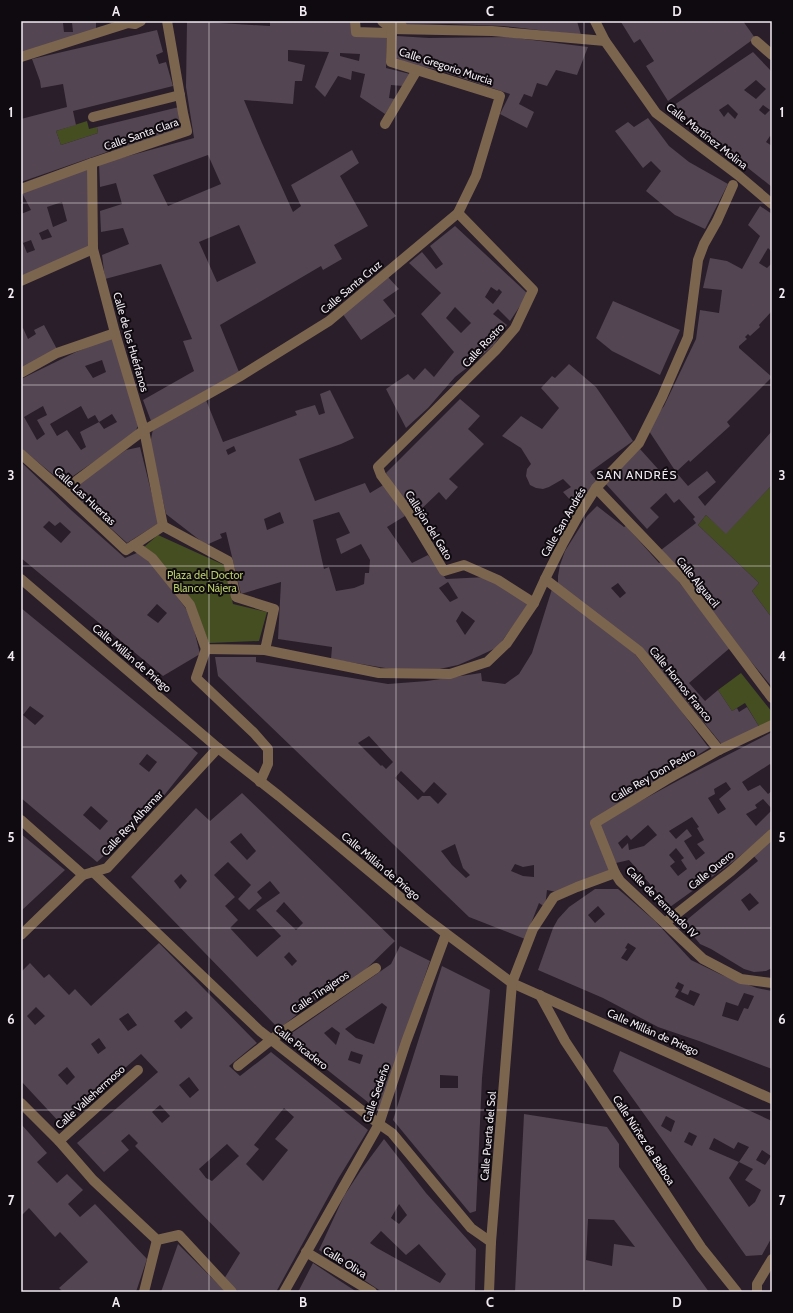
<svg xmlns="http://www.w3.org/2000/svg" width="793" height="1313" font-family="Cabin,sans-serif">
  <style>
    .green { fill: #454e21 }
    .building { fill: #534551; fill-rule: evenodd }
    .lines { fill: none; stroke-linecap: round; stroke-linejoin: round }
    .street { stroke: #7c654e; stroke-width: 10 }
    .grid { fill: none; stroke: #f1eaf2; stroke-width: 1; stroke-opacity: 0.55 }
    .labels { text-anchor: middle; dominant-baseline: central; stroke-width: 4; stroke-linejoin: round; paint-order: stroke }
    .street-label { font-size: 11px; fill: #f1eaf2; stroke: #0f0a0f }
    .park-label { font-size: 11px; fill: #b9cd66; stroke: #0f0a0f }
    .neighbourhood-label { font-size: 12px; letter-spacing: 1px; fill: #f1eaf2; stroke: #0f0a0f }
    .neatline { fill: none; stroke: #f1eaf2; stroke-width: 1.5 }
    .grid-label { font-size: 13px; text-anchor: middle; font-weight: bold; fill: #f1eaf2 }
  </style>
  <rect width="100%" height="100%" fill="#291e2a"/>
  <g class="green">
    <path d="M87 121 89 129 97 127 98 133 61 145 56 131Z"/>
    <path d="M772 485V618L752 591 759 583 698 525 706 515 726 533Z"/>
    <path d="M158 535 224 565 233 604 267 612 259 641 209 643 194 604 179 583 144 547Z"/>
    <path d="M741 673 772 712V722L760 728 745 703 732 711 718 690Z"/>
  </g>
  <g class="building">
    <path d="M21 21H96V32L21 55ZM63 23H72L73 32H64Z"/>
    <path d="M187 21 270 26V21H355L356 33H387L386 68 410 74 403 86 391 85 389 98 395 99 385 114 360 97 365 74 352 71 351 80 338 76 325 97 315 87 329 52 288 50V61L305 65 302 81H295L293 104 244 100 262 143 293 212 301 206 291 185 352 150 359 163 340 176 368 226 334 245 342 259 323 270 321 266 220 325 239 372 151 421 143 400 194 371 183 341 192 339 161 264 105 279 102 255 129 244 123 228 101 232 100 211 122 204 116 183 100 187 99 164 194 138 186 87ZM340 53 360 54 359 61 340 56ZM208 155 221 184 168 206 153 175ZM239 225 256 263 217 282 199 242Z"/>
    <path d="M404 21H577L581 35 503 26 450 24 406 25Z"/>
    <path d="M624 21H743L755 38 668 101 646 66 654 61 640 39 634 43 621 22Z"/>
    <path d="M157 30 163 52 156 55 159 64 166 62 173 86 73 111 76 125 56 131 61 145 98 133 97 127 179 107 185 130 110 151 21 182V119L67 107 63 84 41 88 40 81 32 59Z"/>
    <path d="M397 36 429 38 509 37 588 47 577 75 556 70 547 86 537 83 532 97 524 94 519 104 534 112 527 128 500 114 510 94 438 70 412 65 396 58Z"/>
    <path d="M753 52 772 72V138L770 136 766 142 772 146V187L709 137 674 105ZM756 80 766 89 756 99 744 90ZM728 104 738 114 735 119 728 112 724 117 719 110ZM763 105 770 110 765 115 759 110Z"/>
    <path d="M648 118 669 146 689 162 728 184 705 229 675 215 646 191 661 171 651 161 643 168 615 131 628 122 634 127Z"/>
    <path d="M89 169 91 248 21 276V244L23 243 21 238V214L31 210 21 191ZM62 202 67 221 53 227 47 207ZM48 229 52 237 42 240 39 233ZM31 240 35 250 27 253 23 243Z"/>
    <path d="M760 206 772 214V252L768 248 759 263 767 268 772 263V311L759 325 760 327 750 336 748 334 745 337 747 339 739 346V348L772 377 727 422 730 426 690 462 689 460 676 472 647 428 664 406 696 339 700 310 719 313 722 290 703 288 710 258 727 261 742 269 760 236 748 225Z"/>
    <path d="M455 226 528 294 510 321 498 309 493 314 507 325 494 345 477 360 455 377 428 408 406 428 386 389 408 374 414 380 425 368 434 377 454 352 421 314 441 293 409 263 422 252 436 269 443 264 430 246ZM491 287 497 291 499 289 502 292 493 304 485 297ZM455 307 471 323 461 333 446 318Z"/>
    <path d="M387 276 399 289 383 300 396 316 361 340 342 313Z"/>
    <path d="M613 301 680 330 660 375 612 351 596 338Z"/>
    <path d="M44 325 58 351 21 371V329L23 328 28 339 36 334 34 330Z"/>
    <path d="M112 337 138 426 134 434 63 483 21 448V379L76 352ZM102 360 106 372 93 378 85 366ZM43 406 47 415 37 420 45 434 37 440 24 417ZM81 406 88 419 95 415 99 422 112 414 117 422 104 429 99 422 80 432 86 447 81 450 67 430 57 436 50 424Z"/>
    <path d="M569 364 596 387 633 441 590 472 599 484 581 499 580 496 572 502 563 492 571 487 563 479 549 487 543 489 536 488 530 485 526 476 527 469 531 464 521 448 502 436 521 416 542 429 559 408 541 388 552 376 555 378Z"/>
    <path d="M330 390 354 438 341 444 299 459 315 501 365 483 370 493 385 484 405 516 387 527 412 563 428 555 446 579 487 577 528 604 498 647 479 656 458 665 435 670 391 669 331 659 332 647 278 639 281 582 241 594 226 532 220 534 222 538 206 545 166 514 150 444 153 429 206 400 223 442 297 415 295 411 315 405 319 415 325 413 320 394ZM234 446 236 451 228 455 226 450ZM280 512 284 523 267 530 264 519ZM339 512 350 533 336 539 341 554 361 544 370 560 369 573H365L364 584 354 588 336 591 329 567 324 569 313 520ZM448 582 458 598 450 602 439 588ZM462 611 475 621 465 635 456 621Z"/>
    <path d="M460 399 480 416 468 429 484 444 449 479 458 487 446 500 439 492 413 517 386 473Z"/>
    <path d="M772 431V485L726 534 706 515 698 525 759 583 752 591 772 618V687L748 658 719 619 661 550 696 523 693 519 695 517 679 499 674 503 666 493 650 508 659 517 647 529 605 483 640 449 667 479 676 472 688 486 707 471 716 482 698 497 705 506Z"/>
    <path d="M140 447 159 523 127 543 71 492 84 480 126 450Z"/>
    <path d="M21 462 71 510 125 558 139 552 157 570 187 610 192 621 200 654 163 676 21 558ZM49 521 55 526 60 522 71 532 61 543 43 527ZM157 604 167 613 158 623 147 615Z"/>
    <path d="M597 506 624 527 626 526 659 563 662 561 731 647 689 683 705 701 718 690 732 711 737 708 739 712 747 707 760 728 723 746 679 692 641 649 558 586V576L560 565 565 551 587 516ZM618 583 626 593 620 598 611 588Z"/>
    <path d="M552 589 634 653 682 712 709 748 591 821 610 871 556 892 547 890 545 907 539 903 525 939 469 917 218 676 215 657H256V662L388 684 427 681 481 673 482 681 505 684 519 674 532 653ZM369 736 393 762 386 769 382 765 381 766 358 743ZM401 771 424 793 434 782 447 794 438 804 430 796H422L418 800 395 778ZM455 844 463 868 470 875 466 878 452 865 441 851ZM515 864 523 867 534 865V877L523 876 511 871Z"/>
    <path d="M21 608 198 753 154 808 126 836 97 862 21 798ZM30 706 44 716 35 725 23 715ZM147 754 157 762 149 772 139 764ZM91 806 108 821 100 830 83 815Z"/>
    <path d="M772 732V766L770 764 742 782 748 791 760 785 768 794 772 791V809L763 799 755 805 757 808 746 814 756 826 772 810V829L734 861 670 907 629 860 616 863 598 824 681 779ZM726 782 731 789 719 799 726 809 718 814 708 798 715 794 714 789ZM692 817 699 827 697 828 704 840 697 844 705 853 696 860 684 841 692 836 687 829 676 839 669 831ZM648 825 657 835 644 846 629 850 628 843 622 849 618 843 627 835 631 840ZM676 848 684 858 681 860 687 869 678 876 670 866 675 862 669 855Z"/>
    <path d="M242 793 395 941 360 975 344 986 340 980 279 1029 131 877 196 808 210 821ZM241 833 256 851 247 860 230 842ZM228 862 251 885 238 899 249 910 262 898 257 892 270 881 280 893 256 910 281 936 257 957 230 928 238 920 225 906 235 897 214 875ZM181 874 187 881 180 889 174 881ZM284 902 303 923 296 930 276 911ZM289 952 297 961 292 966 284 957Z"/>
    <path d="M21 834 65 870 21 911Z"/>
    <path d="M772 838V968L766 971 754 972 744 969 711 949 700 944 683 923 758 861 753 855ZM750 893 759 903 749 911 741 900Z"/>
    <path d="M595 889H618L624 894 655 921 691 960 722 975 757 988 772 991V1069L699 1041 658 1027 603 998 538 970 553 928 558 919 569 907ZM598 906 605 914 595 923 588 915ZM628 943 636 948 627 961 621 958 627 949 625 948ZM678 982 684 985 681 992 688 995 690 990 700 994 694 1006 675 997 679 990 675 988ZM744 993 754 996 748 1009 744 1008 738 1021 722 1016 726 1002 738 1006Z"/>
    <path d="M159 943 257 1043 229 1066 240 1076 271 1052 368 1130 338 1179 276 1292H239L224 1279 240 1253 135 1146 138 1143 129 1134 121 1141 129 1150 104 1172 77 1143 158 1072 141 1054 61 1124 21 1081V972L30 963 44 978 49 974 69 995 75 989 91 1006ZM36 1007 45 1016 35 1025 27 1016ZM186 1011 193 1018 181 1029 174 1021ZM128 1013 137 1025 128 1031 119 1019ZM99 1038 106 1048 98 1054 91 1044ZM67 1067 75 1077 67 1085 58 1075ZM189 1077 199 1090 190 1098 179 1085ZM160 1105 170 1116 162 1123 152 1112ZM284 1108 294 1117 275 1139 288 1150 263 1181 246 1164 259 1149 254 1145ZM227 1144 239 1156 212 1181 206 1178 199 1169Z"/>
    <path d="M400 946 430 961 379 1111 286 1037 391 964ZM382 1003 387 1007 374 1044 356 1038 345 1029ZM332 1027 340 1033 336 1045 324 1033ZM351 1051 363 1055 360 1064 348 1060Z"/>
    <path d="M442 966 490 990 482 1078 476 1211 470 1213 393 1120ZM440 1075 458 1076V1088H440Z"/>
    <path d="M620 1051 772 1121V1237L762 1255 746 1256 613 1071ZM666 1116 675 1121 671 1132 661 1126ZM689 1132 697 1136 692 1146 684 1142ZM714 1138 734 1149 738 1142 749 1147 739 1162 709 1149ZM762 1150 771 1156 765 1165 756 1160ZM739 1162 753 1169 745 1180 761 1190 755 1202 749 1207 729 1178Z"/>
    <path d="M524 1114 607 1127 619 1144V1167L709 1292H515ZM588 1219 614 1220 635 1247 614 1244 612 1266 586 1260Z"/>
    <path d="M21 1124 47 1153 37 1162 57 1183 67 1174 83 1190 68 1204 80 1217 95 1204 147 1259 136 1292H63L59 1288 88 1262 60 1232 55 1237 29 1208 21 1216Z"/>
    <path d="M384 1139 426 1193 476 1249 475 1292H382L319 1250 344 1196 361 1170ZM399 1204 407 1215 399 1224 391 1218ZM381 1231 406 1255 419 1244 446 1274 440 1283 377 1248 370 1243Z"/>
    <path d="M178 1244 226 1292H161Z"/>
    <path d="M313 1263 340 1281 357 1292H298Z"/>
  </g>
  <g class="lines">
    <g class="street">
      <path d="M127 21 128 23 135 24 141 21"/>
      <path d="M355 21 356 32 388 33 402 26 396 21"/>
      <path d="M382 21 392 29 492 31 605 41"/>
      <path d="M595 21 605 41 656 113 738 175 772 204"/>
      <path d="M756 41 772 55"/>
      <path d="M21 57 128 23"/>
      <path d="M93 117 180 95"/>
      <path d="M385 124 417 70"/>
      <path d="M92 163 93 249 115 333 144 430 163 526"/>
      <path d="M21 189 92 163 187 131 183 113 167 21"/>
      <path d="M458 213 533 290 515 328 496 350 378 467 381 475 409 513 444 571 464 565 498 580 534 603"/>
      <path d="M21 281 93 249"/>
      <path d="M21 373 57 353 115 333"/>
      <path d="M21 454 63 491 126 550 134 545"/>
      <path d="M596 488 683 579 772 698"/>
      <path d="M63 491 144 430 239 377 329 321 458 213 476 176 500 96 391 62 392 29"/>
      <path d="M21 579 218 748 279 796 424 917 512 983 772 1099"/>
      <path d="M545 579 639 651 719 750"/>
      <path d="M206 649 196 678 254 733 268 749V764L260 782"/>
      <path d="M265 650 274 609 236 597 228 561 163 526 134 545 152 558 190 605 206 649 265 650 379 673 450 674 487 662 507 643 534 603 545 579 563 543 578 516 596 488 639 443 662 397 688 337 698 260 704 244 717 221 733 185"/>
      <path d="M21 820 83 875"/>
      <path d="M93 872 260 1031 379 1124 392 1133 471 1228 491 1242"/>
      <path d="M615 873 595 823 666 780 719 750 772 725"/>
      <path d="M665 923 731 871 772 834"/>
      <path d="M21 935 83 875 107 868 218 748"/>
      <path d="M540 995 565 1041 701 1247 737 1292"/>
      <path d="M238 1066 272 1039 376 968"/>
      <path d="M21 1103 59 1141 93 1180 157 1240 179 1235 232 1292"/>
      <path d="M59 1141 138 1070"/>
      <path d="M306 1252 372 1292"/>
      <path d="M144 1292 157 1240"/>
      <path d="M284 1292 379 1124 406 1042 446 934"/>
      <path d="M489 1292 491 1242 512 983 533 929 554 897 577 887 615 873 620 881 703 959 741 979 772 983"/>
      <path d="M757 1292V1284L772 1259"/>
    </g>
  </g>
  <path class="grid" d="M209 21V1292M396 21V1292M584 21V1292M21 203H772M21 385H772M21 566H772M21 747H772M21 928H772M21 1110H772"/>
  <g class="labels">
    <g class="street-label">
      <text transform="translate(446 66) rotate(18)">Calle Gregorio Murcia</text>
      <text transform="translate(141 134) rotate(-19)">Calle Santa Clara</text>
      <text transform="translate(707 136) rotate(38)">Calle Martínez Molina</text>
      <text transform="translate(351 287) rotate(-40)">Calle Santa Cruz</text>
      <text transform="translate(131 342) rotate(74)">Calle de los Huérfanos</text>
      <text transform="translate(483 345) rotate(-47)">Calle Rostro</text>
      <text transform="translate(85 496) rotate(43)">Calle Las Huertas</text>
      <text transform="translate(563 522) rotate(-60)">Calle San Andrés</text>
      <text transform="translate(429 525) rotate(58)">Callejón del Gato</text>
      <text transform="translate(698 582) rotate(51)">Calle Alguacil</text>
      <text transform="translate(132 658) rotate(40)">Calle Millán de Priego</text>
      <text transform="translate(681 684) rotate(51)">Calle Hornos Franco</text>
      <text transform="translate(653 775) rotate(-30)">Calle Rey Don Pedro</text>
      <text transform="translate(132 823) rotate(-47)">Calle Rey Alhamar</text>
      <text transform="translate(381 866) rotate(40)">Calle Millán de Priego</text>
      <text transform="translate(711 870) rotate(-39)">Calle Quero</text>
      <text transform="translate(662 902) rotate(45)">Calle de Fernando IV</text>
      <text transform="translate(320 992) rotate(-34)">Calle Tinajeros</text>
      <text transform="translate(653 1032) rotate(24)">Calle Millán de Priego</text>
      <text transform="translate(301 1047) rotate(38)">Calle Picadero</text>
      <text transform="translate(376 1093) rotate(-71)">Calle Sedeño</text>
      <text transform="translate(90 1097) rotate(-42)">Calle Vallehermoso</text>
      <text transform="translate(488 1136) rotate(-85)">Calle Puerta del Sol</text>
      <text transform="translate(644 1140) rotate(57)">Calle Núñez de Balboa</text>
      <text transform="translate(345 1262) rotate(32)">Calle Oliva</text>
    </g>
    <g class="park-label">
      <text x="205" y="575">Plaza del Doctor<tspan x="205" dy="13">Blanco Nájera</tspan></text>
    </g>
    <g class="neighbourhood-label">
      <text x="637" y="474">SAN ANDRÉS</text>
    </g>
  </g>
  <rect width="793" height="1313" fill="none" stroke="#0f0a0f" stroke-width="44"/>
  <rect x="22" y="22" width="749" height="1269" class="neatline"/>
  <g class="grid-label">
    <text x="116" y="16">A</text>
    <text x="303" y="16">B</text>
    <text x="490" y="16">C</text>
    <text x="677" y="16">D</text>
    <text x="11" y="117">1</text>
    <text x="782" y="117">1</text>
    <text x="11" y="298">2</text>
    <text x="782" y="298">2</text>
    <text x="11" y="480">3</text>
    <text x="782" y="480">3</text>
    <text x="11" y="661">4</text>
    <text x="782" y="661">4</text>
    <text x="11" y="842">5</text>
    <text x="782" y="842">5</text>
    <text x="11" y="1024">6</text>
    <text x="782" y="1024">6</text>
    <text x="11" y="1205">7</text>
    <text x="782" y="1205">7</text>
    <text x="116" y="1307">A</text>
    <text x="303" y="1307">B</text>
    <text x="490" y="1307">C</text>
    <text x="677" y="1307">D</text>
  </g>
</svg>
